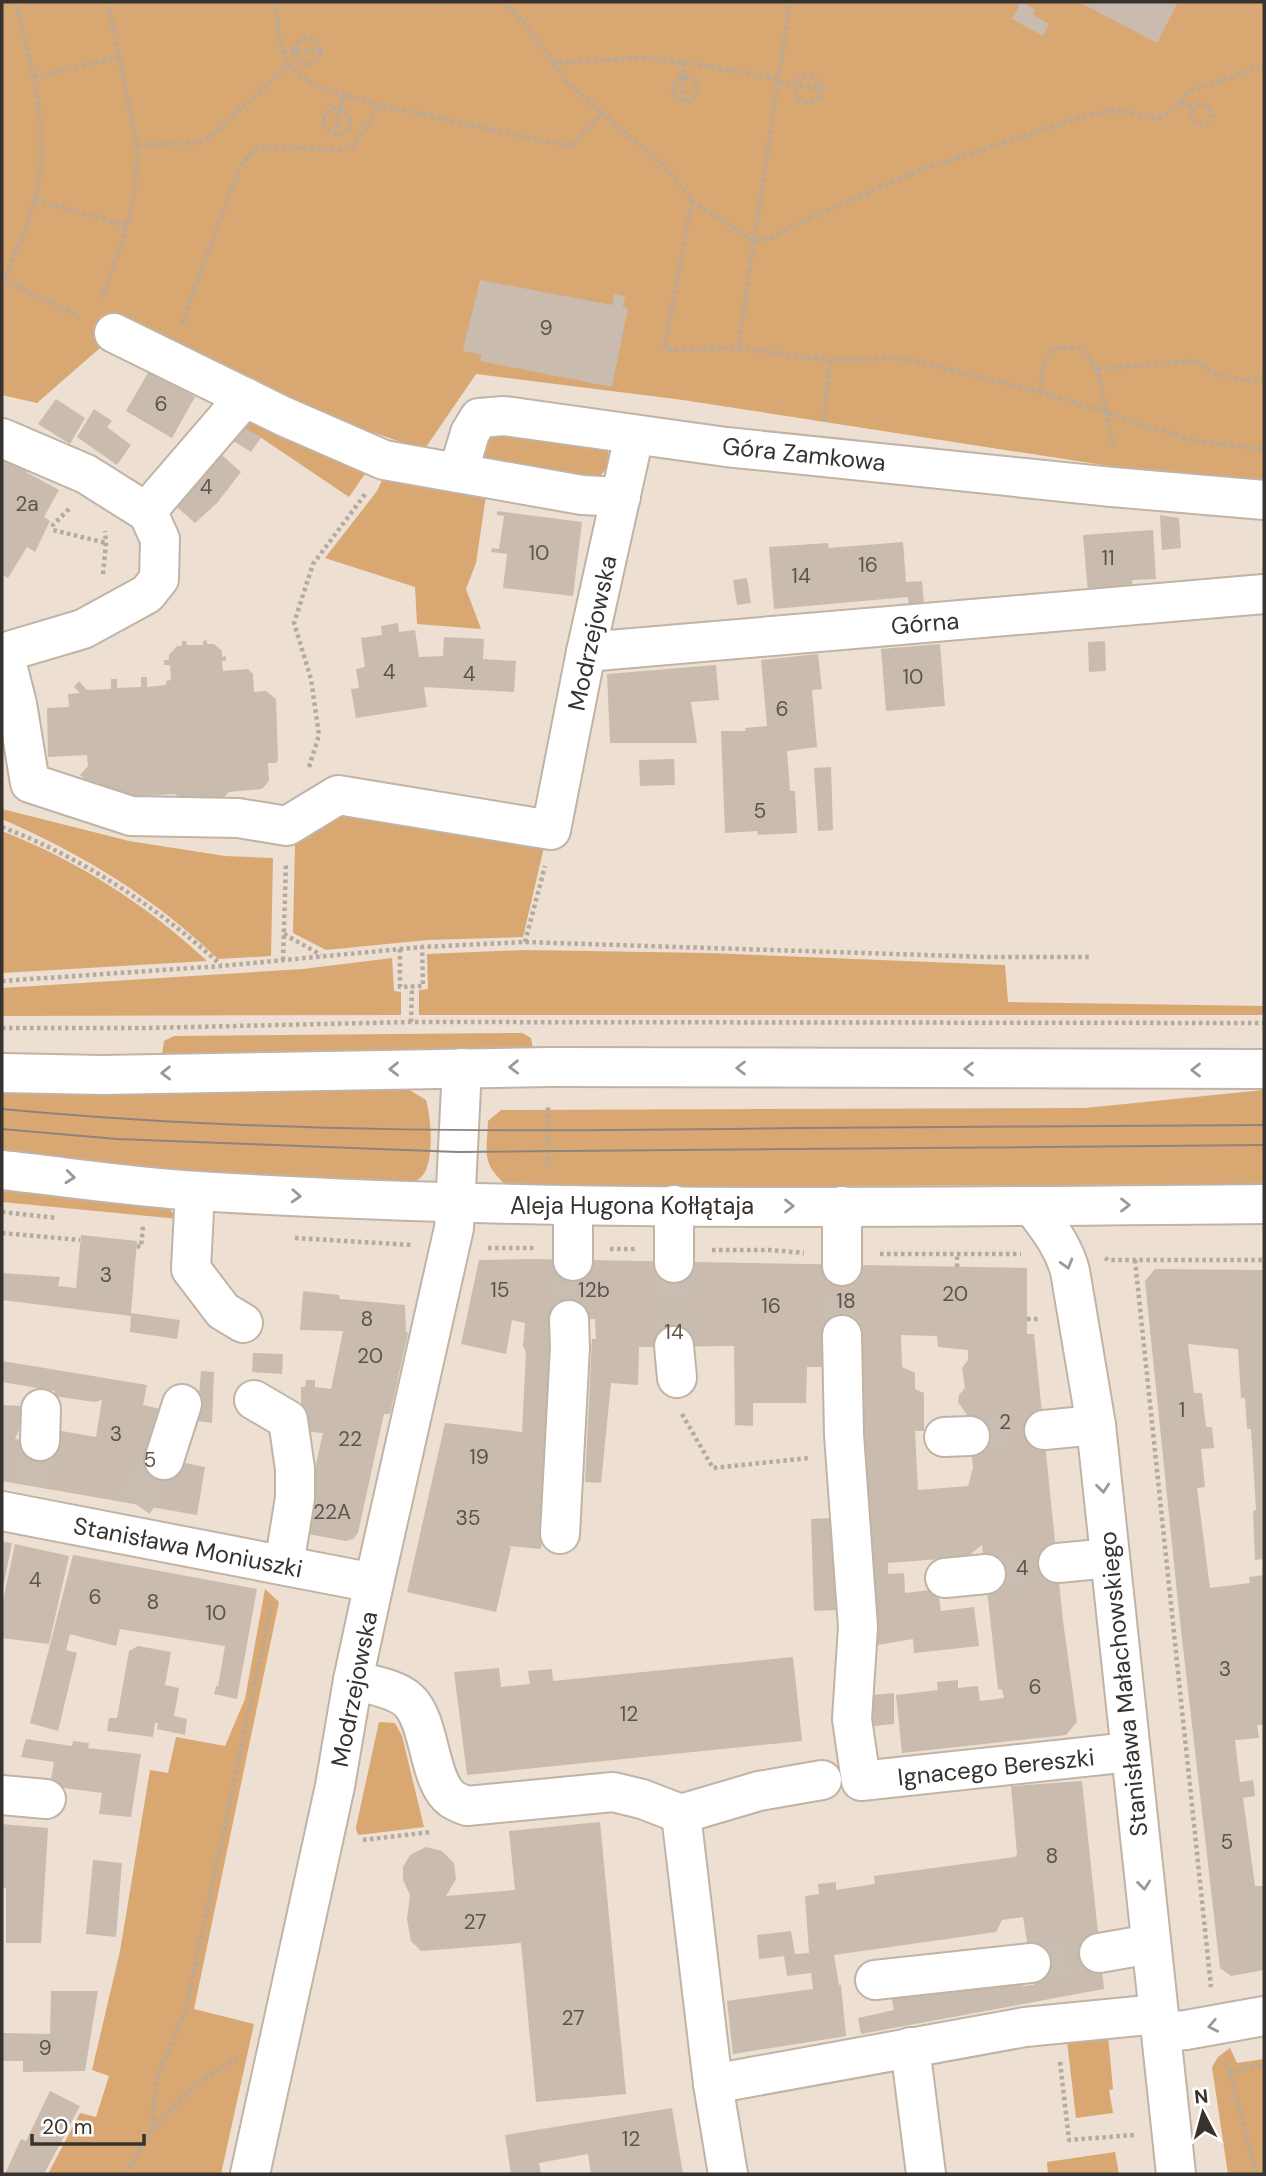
<svg xmlns="http://www.w3.org/2000/svg" width="1266" height="2176" font-family="'DM Sans',sans-serif">
  <style>
    .green { fill: #d9a772 }
    .building { fill: #c9bbae; fill-rule: evenodd }
    .lines { fill: none; stroke-linecap: round; stroke-linejoin: round }
    .minor-tunnel { stroke: #c9bcb0; stroke-width: 38; stroke-dasharray: 38 19; stroke-linecap: butt }
    .minor-casing { stroke: #c1b3a6; stroke-width: 42 }
    .major-casing { stroke: #c1b3a6; stroke-width: 42 }
    .path { stroke: #b5aa9e; stroke-width: 4.5; stroke-dasharray: 3.5 3.5; stroke-linecap: butt }
    .minor { stroke: #fff; stroke-width: 38 }
    .major { stroke: #fff; stroke-width: 38 }
    .tram { stroke: #8d847b; stroke-width: 2 }
    .oneway { stroke: #9b9896 }
    .labels { text-anchor: middle; dominant-baseline: central; stroke-width: 5; stroke-linejoin: round; paint-order: stroke }
    .number-label { font-size: 21px; fill: #5c544d }
    .street-label { font-size: 24px; fill: #37322d; stroke: #fff }
  </style>
  <rect width="100%" height="100%" fill="#eddfd1"/>
  <g class="green">
    <path d="M2 2H1264V490L683 400 476 374 424 450 108 341 37 403 2 395Z"/>
    <path d="M241 415 371 465 349 497 260 437 232 423Z"/>
    <path d="M486 431 605 446 610 456 609 466 599 477 579 484 482 461Z"/>
    <path d="M386 472 487 489 476 563 466 589 481 629 417 624 415 587 325 558 377 491Z"/>
    <path d="M2 809 129 841 225 856 273 858 271 956 218 959C155 898 82 854 2 819Z"/>
    <path d="M342 814 544 847 523 937 427 940 326 950 293 933 295 845 300 833Z"/>
    <path d="M2 831C78 861 147 905 207 961L2 973Z"/>
    <path d="M525 950 709 953 1005 965 1008 1002 1264 1006V1015H419V990L428 989 427 954Z"/>
    <path d="M392 958 394 991 401 992V1015L2 1016V988L303 969Z"/>
    <path d="M522 1033 531 1038 533 1049 162 1054 164 1041 174 1036Z"/>
    <path d="M408 1089 426 1100C431 1117 435 1162 422 1176 417 1182 410 1183 403 1184L180 1170 2 1152V1093L135 1095 240 1090Z"/>
    <path d="M1264 1090V1184L608 1187 504 1183C481 1162 487 1151 488 1121L501 1110 1085 1108Z"/>
    <path d="M2 1191 168 1208 179 1219 2 1202Z"/>
    <path d="M265 1589 279 1602 194 2009 254 2024 221 2174H48L80 2113 96 2117 109 2076 92 2070 120 1951 150 1770 168 1773 176 1737 225 1746 245 1699Z"/>
    <path d="M379 1722 395 1723 402 1736 424 1827 359 1835 357 1833 356 1827Z"/>
    <path d="M1108 2036 1113 2089 1109 2090 1113 2113 1076 2118 1067 2041Z"/>
    <path d="M1230 2048 1237 2063 1264 2059V2174H1228L1212 2067 1218 2057Z"/>
    <path d="M1115 2152 1119 2174H1048L1047 2162Z"/>
  </g>
  <g class="building">
    <path d="M1021 2 1036 10 1033 15 1049 24 1043 36 1012 19Z"/>
    <path d="M1079 2H1178L1157 43Z"/>
    <path d="M480 280 612 305 614 294 625 296 623 307 628 308 612 387 480 361 482 355 464 351 463 349Z"/>
    <path d="M149 371 195 397 172 438 126 411Z"/>
    <path d="M56 399 85 418 70 444 38 424Z"/>
    <path d="M94 409 112 421 107 427 131 445 117 465 77 437Z"/>
    <path d="M236 422 261 438 251 452 226 436Z"/>
    <path d="M216 450 241 472 217 503 195 523 170 501Z"/>
    <path d="M15 454 31 462 26 472 59 490 44 517 50 521 35 552 27 547 8 578 2 575V460L9 463Z"/>
    <path d="M497 511 582 522 573 596 503 588 507 554 491 552 492 548 499 549 504 516 497 515Z"/>
    <path d="M1160 515 1179 518 1181 548 1162 550Z"/>
    <path d="M1153 530 1156 579 1132 580 1133 589 1088 593 1083 535Z"/>
    <path d="M903 542 906 582 922 581 924 605 909 607 908 597 774 609 769 547 828 543 829 548Z"/>
    <path d="M747 578 751 603 737 605 733 580Z"/>
    <path d="M398 623 399 632 415 630 419 657 443 656 444 637 484 639 483 659 516 661 514 692 424 687 427 707 356 718 351 689 359 688 356 669 365 667 361 638 382 635 381 626Z"/>
    <path d="M207 640V644H214L222 651V657L226 656V661H222L223 671 248 669 253 674 254 692 266 691 276 699 278 760 276 763H268L269 781 262 789 229 792 222 799 185 802 175 794 122 797 94 787 80 775 88 766 87 755 48 757 47 708 69 707 68 694 80 693 74 687 79 681 87 690 111 689V679H117V688L141 687V677H147V687L166 685V681L171 680 170 665H164V660H169V655L177 646H182V641H186L187 645H203V641Z"/>
    <path d="M1105 641 1106 671 1089 672 1088 642Z"/>
    <path d="M940 644 945 706 886 711 881 649Z"/>
    <path d="M818 654 822 689 812 690 817 747 787 751 790 791H795L797 833 758 835 757 831 725 833 721 731H746L745 728 767 726 761 660Z"/>
    <path d="M716 665 719 700 691 702 697 743H610L607 674Z"/>
    <path d="M674 759 675 785 640 786 639 760Z"/>
    <path d="M831 767 833 830 818 831 814 768Z"/>
    <path d="M81 1235 137 1241 131 1313 180 1320 177 1339 130 1332 131 1316 2 1300V1273L60 1277 58 1286 76 1288Z"/>
    <path d="M531 1259 1027 1268V1334H1034L1063 1621 1077 1722 1066 1735 902 1753 896 1695 938 1690 937 1682 958 1680V1688L978 1686 980 1701 1004 1698 1002 1690 998 1689 982 1545 967 1557 888 1563V1574L904 1573 905 1593 938 1589 941 1611 974 1607 979 1646 914 1653 913 1639 878 1645 874 1564 859 1566 836 1367H807L806 1403H753V1426L735 1425 734 1346 639 1347 638 1385 611 1383 601 1483 585 1482 592 1339H596L595 1319 550 1320 549 1348 560 1350 541 1549 507 1546 511 1547 496 1612 407 1592 445 1423 522 1432 526 1352 523 1346 525 1323 512 1320 506 1354 461 1344 479 1260ZM901 1335 937 1336 938 1347 968 1350V1360L962 1368 965 1388 959 1395 958 1402 967 1415 971 1446 973 1468 968 1486 918 1490 915 1431H924V1393L915 1389V1373L902 1367Z"/>
    <path d="M1155 1269 1264 1270V1559L1255 1560 1253 1511 1256 1510 1251 1429H1247L1245 1398H1241L1238 1349 1188 1344 1194 1393H1202L1206 1427H1212L1214 1448 1201 1449 1205 1487 1197 1488 1210 1588 1250 1583 1249 1577 1264 1575V1725H1257L1259 1738 1235 1740 1240 1782 1253 1780 1255 1796 1243 1798 1255 1886H1264V1970L1231 1976 1220 1968 1179 1612 1145 1281Z"/>
    <path d="M303 1291 339 1295 340 1299 405 1305 406 1332 408 1333 390 1414H384L358 1533 353 1539 346 1541 297 1532 314 1473 323 1433 301 1431V1387H305L306 1380H315V1387L331 1389 343 1331 300 1330Z"/>
    <path d="M253 1353 283 1354 282 1374 252 1372Z"/>
    <path d="M2 1361 147 1385 143 1405 165 1410 175 1461 205 1467 197 1515 2 1481V1405L22 1406 19 1430 15 1439 47 1444 50 1429 96 1437 102 1400 94 1402 54 1396 55 1391 2 1382Z"/>
    <path d="M201 1371 214 1372 212 1423 197 1421Z"/>
    <path d="M833 1518 838 1610 814 1611 811 1519Z"/>
    <path d="M2 1542 12 1543 3 1588 2 1587Z"/>
    <path d="M15 1544 69 1556 49 1644 2 1638V1605Z"/>
    <path d="M73 1555 257 1589 237 1699 214 1694 216 1686H218L225 1646 120 1629 116 1646 70 1634 66 1650 77 1653 58 1731 30 1723Z"/>
    <path d="M138 1646 171 1652 165 1685 179 1688 174 1716 187 1719 185 1735 157 1729 158 1723H155L153 1737 107 1731 109 1718H117L129 1651Z"/>
    <path d="M793 1657 802 1741 467 1775 454 1672 499 1668 501 1687 530 1684 528 1671 552 1669 553 1681Z"/>
    <path d="M894 1693V1724L864 1727 861 1696Z"/>
    <path d="M26 1739 72 1746 73 1741 89 1743 88 1748 141 1754 131 1817 99 1814 102 1793 50 1786 54 1762 21 1757Z"/>
    <path d="M1082 1781 1104 1989 861 2034 858 2018 894 2010 891 1995 1022 1981 1023 1986 1034 1985 1023 1917 1002 1920 996 1932 834 1955 839 1985H841L846 2036 733 2054 727 2001 813 1989 811 1973 787 1976 784 1956 759 1959 757 1935 791 1931 795 1954 809 1953 805 1896 819 1894 818 1884 836 1882V1890L875 1884 874 1876 1015 1857 1017 1854 1011 1786Z"/>
    <path d="M600 1822 626 2094 536 2102 521 1943 421 1951 411 1941 407 1919 410 1895 403 1880V1867L410 1855 426 1847 442 1851 454 1863 456 1879 446 1896 515 1890 509 1831Z"/>
    <path d="M2 1824 48 1828 41 1943H6V1888H2Z"/>
    <path d="M93 1860 122 1863 116 1937 86 1934Z"/>
    <path d="M51 1991H98L85 2071 23 2072V2061H2V2033L50 2034Z"/>
    <path d="M50 2091 80 2106 44 2174H5L21 2139 26 2141Z"/>
    <path d="M672 2108 683 2174H591L588 2154 539 2163 541 2174H511L505 2135Z"/>
  </g>
  <g class="lines">
    <g class="minor-tunnel">
      <path d="M674 1263V1346"/>
      <path d="M569 1320 573 1261"/>
      <path d="M842 1335V1266"/>
      <path d="M970 1436 1044 1430"/>
      <path d="M30 1485 40 1441"/>
      <path d="M134 1503 164 1460"/>
      <path d="M986 1574 1058 1563"/>
      <path d="M1031 1963 1099 1953"/>
    </g>
    <g class="minor-casing">
      <g id="minor">
        <path d="M114 333 283 416 384 460 582 495 621 497"/>
        <path d="M2 438 86 474 148 513 160 539 159 579 147 594 83 629 2 653"/>
        <path d="M458 473 470 433 479 418 504 416 726 447 1112 487 1264 500"/>
        <path d="M146 512 245 397"/>
        <path d="M586 652 1264 594"/>
        <path d="M4 653 17 704 30 783 131 816 238 818 287 826 338 795 551 830 586 652 634 436"/>
        <path d="M195 1191 191 1269 223 1311 243 1323"/>
        <path d="M842 1206V1266"/>
        <path d="M1032 1206C1048 1227 1063 1245 1070 1271L1096 1425 1176 2174"/>
        <path d="M573 1261V1205"/>
        <path d="M674 1263V1205"/>
        <path d="M842 1335 844 1435 858 1627 852 1719 861 1781 1130 1752"/>
        <path d="M674 1346 677 1378"/>
        <path d="M254 1400 288 1420 295 1469V1498L284 1565"/>
        <path d="M1044 1430 1096 1425"/>
        <path d="M944 1437 970 1436"/>
        <path d="M40 1441 41 1409"/>
        <path d="M164 1460 182 1404"/>
        <path d="M2 1511 374 1583"/>
        <path d="M560 1534 570 1347 569 1320"/>
        <path d="M1058 1563 1110 1558"/>
        <path d="M945 1578 986 1574"/>
        <path d="M353 1680C370 1685 396 1688 409 1701 431 1722 428 1782 452 1799 456 1802 462 1804 467 1806L613 1792 642 1799 681 1814 759 1791 822 1780"/>
        <path d="M2 1795 46 1799"/>
        <path d="M681 1814 713 2084 728 2174"/>
        <path d="M1099 1953 1151 1944"/>
        <path d="M875 1980 1031 1963"/>
        <path d="M1161 2032 1186 2030 1264 2016"/>
        <path d="M910 2047 926 2174"/>
        <path d="M713 2084 1025 2027 1158 2014"/>
        <path d="M250 2174 335 1786 353 1680 374 1583 454 1228 462 1068"/>
      </g>
    </g>
    <g class="major-casing">
      <g id="major">
        <path d="M2 1073 102 1075 549 1067 1264 1069"/>
        <path d="M2 1170C67 1177 132 1187 198 1191 552 1213 909 1207 1264 1204"/>
      </g>
    </g>
    <g class="path">
      <path d="M276 2C278 17 277 37 283 51 297 91 347 93 380 105L571 147 603 112"/>
      <path d="M434 2H446"/>
      <path d="M503 2 522 20 554 63 642 58 683 62 779 79"/>
      <circle cx="307" cy="51" r="13"/>
      <path d="M283 51 320 52"/>
      <path d="M554 63 566 82 666 168 692 201 754 241 772 238 792 226 920 170 1091 114 1116 110 1156 118 1165 116 1191 91 1264 65"/>
      <circle cx="808" cy="89" r="13"/>
      <circle cx="685" cy="89" r="12"/>
      <path d="M34 77 119 57"/>
      <path d="M779 82 821 89"/>
      <path d="M683 101V62"/>
      <path d="M1181 101 1194 107"/>
      <circle cx="1201" cy="114" r="10"/>
      <circle cx="337" cy="121" r="13"/>
      <path d="M335 134 343 96"/>
      <path d="M137 145 195 143 208 139 290 64"/>
      <path d="M35 200 128 226"/>
      <path d="M692 201 665 344 666 350 738 348 830 360"/>
      <path d="M3 280 80 317"/>
      <path d="M4 281C14 254 28 227 35 199 52 134 31 66 16 2"/>
      <path d="M102 297C120 247 140 199 137 145L108 2"/>
      <path d="M182 323 239 169 253 150 274 147 343 150 353 145 380 105"/>
      <path d="M738 348 790 2"/>
      <path d="M1098 369 1195 361 1212 372 1246 381 1264 377"/>
      <path d="M1040 392 1043 364 1055 348H1080C1101 366 1102 387 1106 412L1138 424 1201 442 1264 449"/>
      <path d="M824 420 830 360 901 358 1040 392 1106 412 1114 448"/>
      <path d="M69 509 53 525V530L106 543"/>
      <path d="M103 574 106 543 105 531"/>
      <path d="M309 767 319 735 311 679 294 623 313 564 366 493"/>
      <path d="M2 827C83 858 157 907 221 965"/>
      <path d="M284 934 321 955"/>
      <path d="M525 942 545 866"/>
      <path d="M400 949V987L423 986 422 947"/>
      <path d="M283 960 286 863"/>
      <path d="M2 981 221 966 422 947 525 942 987 957H1090"/>
      <path d="M411 1022 412 986"/>
      <path d="M2 1028H145L411 1022 1264 1023"/>
      <path d="M547 1167 548 1106"/>
      <path d="M2 1212 57 1218"/>
      <path d="M2 1233 80 1240"/>
      <path d="M295 1238 413 1245"/>
      <path d="M137 1246 141 1247 143 1226"/>
      <path d="M488 1248H535"/>
      <path d="M610 1249H636"/>
      <path d="M712 1250H770L804 1253"/>
      <path d="M880 1254H1021"/>
      <path d="M1105 1258 1108 1260H1264"/>
      <path d="M1135 1260 1211 1987"/>
      <path d="M957 1267V1254"/>
      <path d="M1027 1319H1040"/>
      <path d="M682 1414 713 1468 809 1458"/>
      <path d="M363 1840 431 1832"/>
      <path d="M1060 2062 1069 2140 1134 2135"/>
      <path d="M1225 2062 1230 2072 1256 2174"/>
      <path d="M1230 2072 1264 2065"/>
      <path d="M154 2127 153 2108 158 2075 186 2009 272 1602"/>
      <path d="M125 2174 154 2127 197 2083 237 2058"/>
    </g>
    <use href="#minor" class="minor"/>
    <use href="#major" class="major"/>
    <g class="tram">
      <path d="M2 1109C267 1134 534 1132 801 1128 955 1126 1110 1127 1264 1125"/>
      <path d="M2 1129 117 1139 458 1152 1264 1145"/>
    </g>
  </g>
  <defs><path id="oneway-chevron" d="M-2-3.5L2.5 0L-2 3.5" fill="none" stroke-width="1.6" stroke-linecap="round" stroke-linejoin="round" transform="scale(1.75)"/></defs>
  <g class="oneway">
    <use href="#oneway-chevron" transform="translate(514 1067) rotate(179)"/>
    <use href="#oneway-chevron" transform="translate(741 1068) rotate(-180)"/>
    <use href="#oneway-chevron" transform="translate(394 1069) rotate(179)"/>
    <use href="#oneway-chevron" transform="translate(969 1069) rotate(-180)"/>
    <use href="#oneway-chevron" transform="translate(1196 1070) rotate(180)"/>
    <use href="#oneway-chevron" transform="translate(166 1073) rotate(179)"/>
    <use href="#oneway-chevron" transform="translate(70 1177) rotate(6)"/>
    <use href="#oneway-chevron" transform="translate(296 1196) rotate(3)"/>
    <use href="#oneway-chevron" transform="translate(1125 1205)"/>
    <use href="#oneway-chevron" transform="translate(789 1206)"/>
    <use href="#oneway-chevron" transform="translate(1067 1264) rotate(74)"/>
    <use href="#oneway-chevron" transform="translate(1103 1488) rotate(84)"/>
    <use href="#oneway-chevron" transform="translate(1144 1885) rotate(84)"/>
    <use href="#oneway-chevron" transform="translate(1213 2026) rotate(169)"/>
  </g>
  <g class="labels">
    <g class="number-label">
      <text x="546" y="328">9</text>
      <text x="161" y="404">6</text>
      <text x="206" y="487">4</text>
      <text x="27" y="504">2a</text>
      <text x="539" y="553">10</text>
      <text x="1108" y="558">11</text>
      <text x="868" y="565">16</text>
      <text x="801" y="576">14</text>
      <text x="389" y="672">4</text>
      <text x="469" y="674">4</text>
      <text x="913" y="677">10</text>
      <text x="782" y="709">6</text>
      <text x="760" y="811">5</text>
      <text x="106" y="1275">3</text>
      <text x="500" y="1290">15</text>
      <text x="594" y="1290">12b</text>
      <text x="955" y="1294">20</text>
      <text x="846" y="1301">18</text>
      <text x="771" y="1306">16</text>
      <text x="367" y="1319">8</text>
      <text x="674" y="1332">14</text>
      <text x="370" y="1356">20</text>
      <text x="1182" y="1410">1</text>
      <text x="1005" y="1422">2</text>
      <text x="116" y="1434">3</text>
      <text x="350" y="1439">22</text>
      <text x="479" y="1457">19</text>
      <text x="150" y="1460">5</text>
      <text x="332" y="1512">22A</text>
      <text x="468" y="1518">35</text>
      <text x="1022" y="1568">4</text>
      <text x="35" y="1580">4</text>
      <text x="95" y="1597">6</text>
      <text x="153" y="1602">8</text>
      <text x="216" y="1613">10</text>
      <text x="1225" y="1669">3</text>
      <text x="1035" y="1687">6</text>
      <text x="629" y="1714">12</text>
      <text x="1227" y="1842">5</text>
      <text x="1052" y="1856">8</text>
      <text x="475" y="1922">27</text>
      <text x="573" y="2018">27</text>
      <text x="45" y="2048">9</text>
      <text x="631" y="2139">12</text>
    </g>
    <g class="street-label">
      <text transform="translate(804 454) rotate(6)">Góra Zamkowa</text>
      <text transform="translate(925 623) rotate(-5)">Górna</text>
      <text transform="translate(592 633) rotate(-78)">Modrzejowska</text>
      <text x="632" y="1205">Aleja Hugona Kołłątaja</text>
      <text transform="translate(188 1547) rotate(11)">Stanisława Moniuszki</text>
      <text transform="translate(1123 1684) rotate(-96)">Stanisława Małachowskiego</text>
      <text transform="translate(354 1689) rotate(-79)">Modrzejowska</text>
      <text transform="translate(996 1767) rotate(-6)">Ignacego Bereszki</text>
    </g>
  </g>
  <rect width="1266" height="2176" fill="none" stroke="#37322d" stroke-width="7"/>
  <g transform="translate(1203 2113) rotate(354)" stroke="#ffffff" stroke-width="5" paint-order="stroke">
  <path d="M0-5L12 26L0 18L-12 26Z" fill="#37322d"/>
  <text y="-10" font-size="19" font-weight="bold" text-anchor="middle" fill="#37322d">N</text>
  </g>
  <path d="M32 2134v10h112v-10" fill="none" stroke="#37322d" stroke-width="3.5"/>
  <text x="42" y="2134" font-size="21" fill="#37322d" stroke="#ffffff" stroke-width="5" paint-order="stroke">20 m</text>
</svg>
